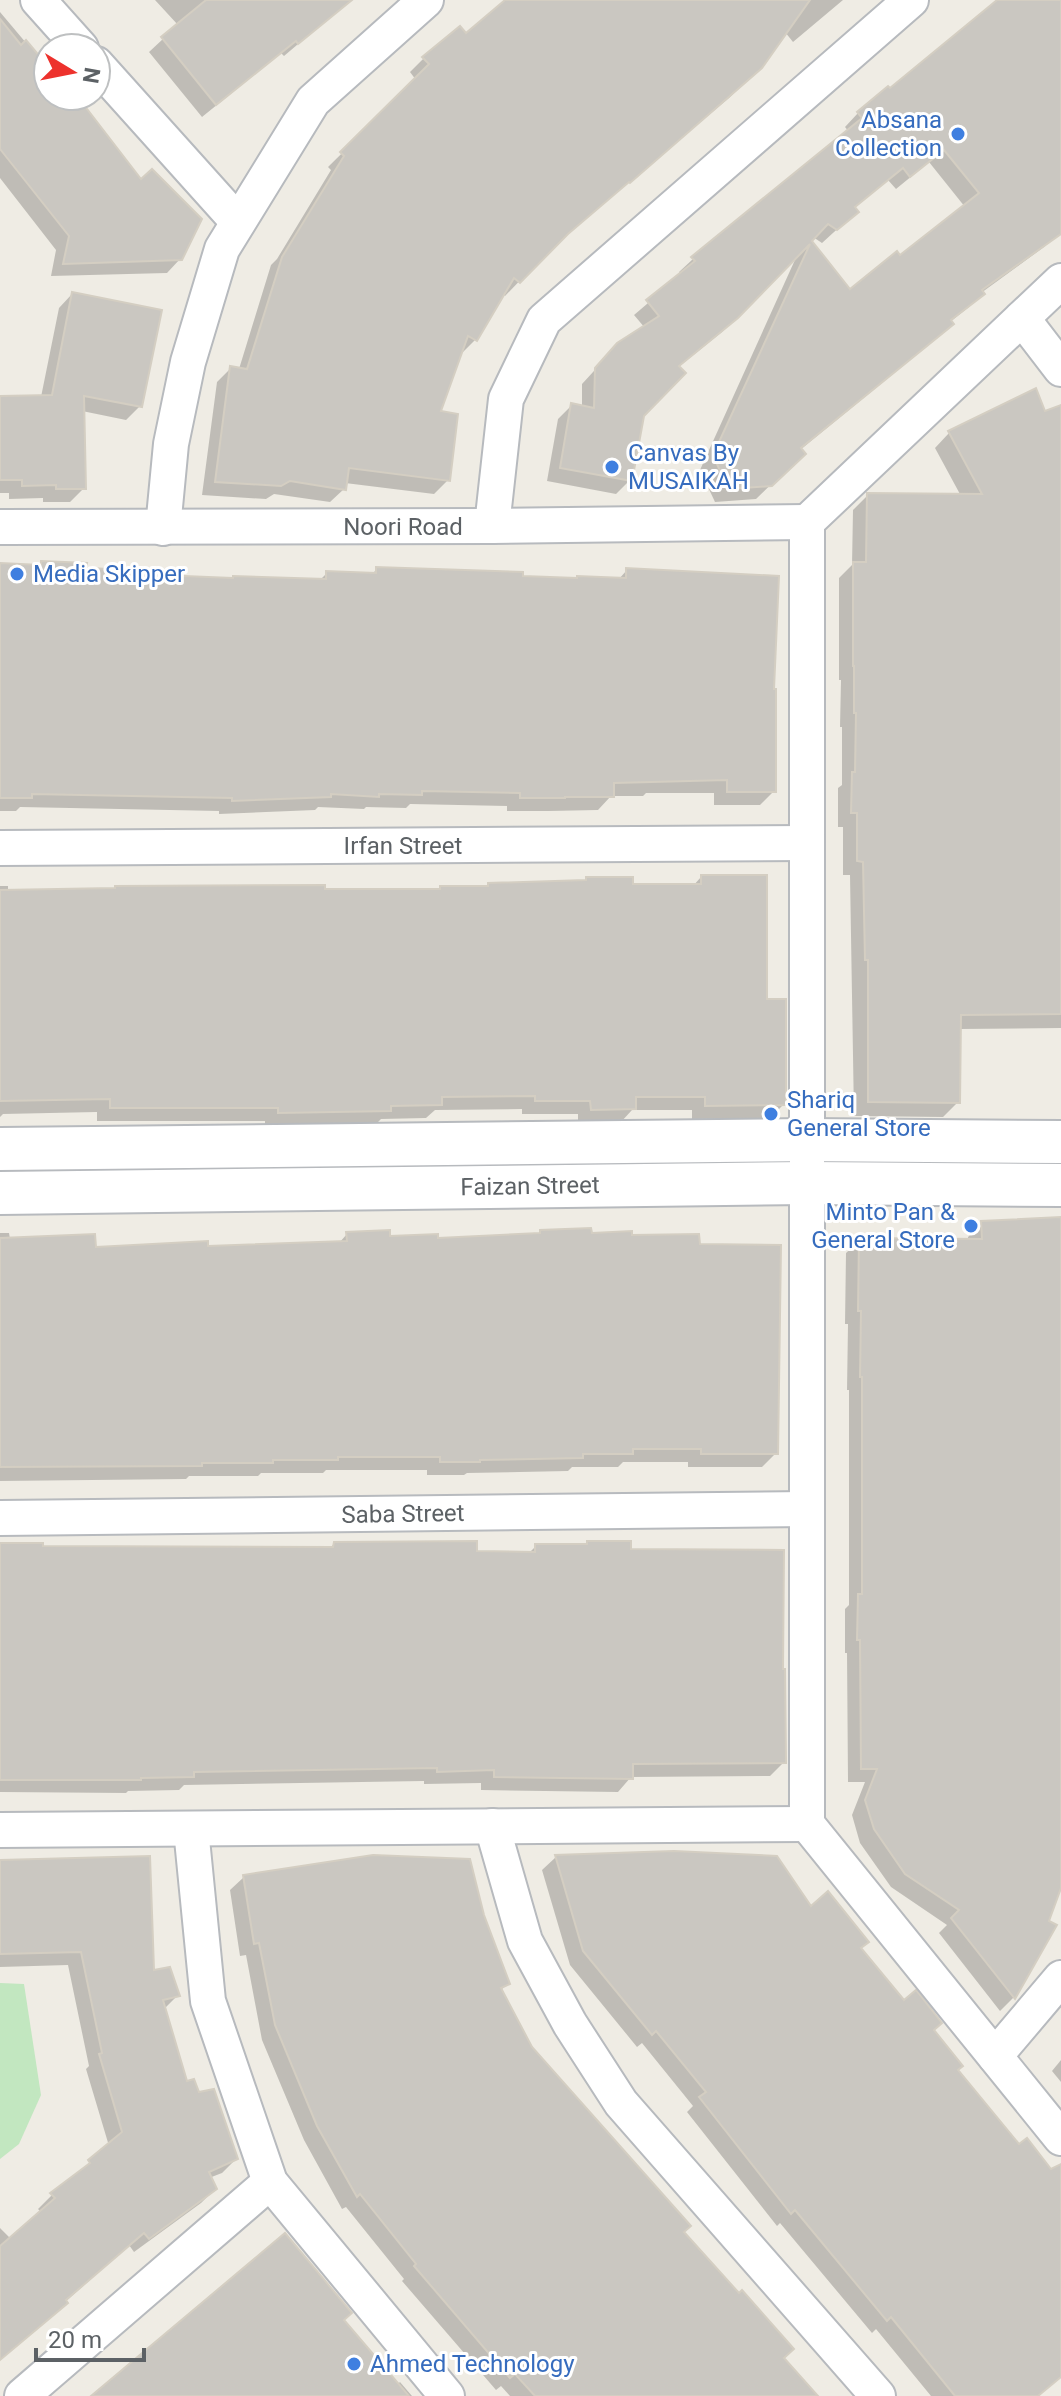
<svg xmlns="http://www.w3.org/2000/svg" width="1061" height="2396" font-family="Roboto,sans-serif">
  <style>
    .green { fill: #c2e7c0 }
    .shadow { fill: #0003; fill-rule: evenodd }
    .building { fill: #cac7c1; stroke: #d4cec2; stroke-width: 2; fill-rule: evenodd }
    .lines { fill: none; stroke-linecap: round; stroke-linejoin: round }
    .minor-casing { stroke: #b7babe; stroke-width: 38 }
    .tertiary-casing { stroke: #b7babe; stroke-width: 46 }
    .minor { stroke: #fff; stroke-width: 34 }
    .tertiary { stroke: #fff; stroke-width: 42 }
    .shop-dot { fill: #3f7fe0; stroke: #fff; stroke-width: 3 }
    .labels { text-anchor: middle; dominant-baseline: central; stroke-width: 6; stroke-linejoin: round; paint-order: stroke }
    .shop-label { font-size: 24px; fill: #366cbe; stroke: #fff; text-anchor: start }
    .street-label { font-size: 24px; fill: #5c6165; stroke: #fff }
  </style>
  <rect width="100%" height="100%" fill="#efece4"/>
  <path class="green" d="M0 1983 24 1984 41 2095 19 2144 0 2159Z"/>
  <g class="shadow">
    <path d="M155 0H350L284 56 281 53 202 117 149 52 178 25Z"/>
    <path d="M510 0H843L793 42 785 32 761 67 729 98 555 244 505 296 502 293 475 340 461 354 438 412 448 480 434 494 345 483 344 489 330 502 274 494 266 499 202 495 217 382 231 368 239 369 271 265 277 259 331 170 328 167 416 80 410 72 424 58 465 36Z"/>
    <path d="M1001 0H1061V222L1058 234 1044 247 981 293 969 307 950 322 938 337 800 450 803 453 756 499 715 502 700 470 799 251 722 332 677 368 643 415 630 480 616 494 547 481 558 419 572 405 582 407V384L604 360 645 328 634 315 681 275 679 272 693 259 849 132 845 127 858 113 889 91ZM929 162 965 207 899 258 850 292 809 241 813 237 822 243 856 212 853 208 888 180 896 189Z"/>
    <path d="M0 12 48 69V96H75L181 258 167 273 51 276 56 250 0 178Z"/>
    <path d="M72 294 140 406 126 420 82 411 84 488 70 502H43V498L9 499V493H0V399L41 397 59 308Z"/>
    <path d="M1061 407V1028L959 1029 958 1102 943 1117 854 1116 850 875H843V827H838V788L842 785V727H840L841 680H839V578L852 565 853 510 868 495 961 496 935 448 949 433Z"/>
    <path d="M42 563 131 575 319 581 327 573 371 575 377 569 521 578 618 580 627 570 772 691 774 791 760 805H714V793H646L643 796H611L598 810 549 811H507V806L410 804 406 808 366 807 364 809 318 807 315 810 219 814V811L20 807 16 811H0V565L38 567Z"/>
    <path d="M701 877 765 1001 784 1104 770 1118 692 1119V1110H632L621 1122H578V1114H522V1109L435 1110 426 1118 381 1119 376 1124 321 1125 265 1126V1121H97V1112L3 1114 0 1117V886H8V891H383L485 888 489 885 584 882 586 879 631 886H693Z"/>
    <path d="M1061 1219V1882L1047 1921 1054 1926 1013 1998 1000 2011 939 1933 947 1925 891 1887 860 1843 852 1815 865 1782H848L847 1653H845V1609L849 1605V1390H847L848 1324H845L846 1253 860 1240 968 1241V1237L982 1223Z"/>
    <path d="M541 1232 630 1237 698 1246 776 1453 762 1467H688V1462H623L618 1467H572L568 1471 467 1473 464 1475H427V1470H326L323 1473H261L258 1476H189L186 1479 0 1481V1233H9L10 1239 94 1249 206 1248 339 1243 347 1234 436 1240 538 1235Z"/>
    <path d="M334 1544 475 1553 528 1554 536 1546 629 1551 784 1762 770 1776 631 1777 618 1792 481 1790V1783L424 1784V1781L184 1785 179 1790 128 1791 126 1793 0 1792V1545L41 1548 329 1549Z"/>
    <path d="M556 1857 810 1908 859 1949 903 2003 932 2031 956 2070 1019 2147 1061 2181V2375L1037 2396H931L876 2329 872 2333 780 2223 777 2226 687 2112 693 2106 642 2043 637 2047 570 1965 542 1870Z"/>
    <path d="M0 1859H8L9 1862 152 1972 178 1995 164 2009 186 2084 236 2159 222 2173 209 2178 215 2189 201 2203 134 2252 129 2245 0 2360V2228L11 2239 41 2212 38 2209 52 2195 109 2146 86 2069 89 2066 68 1965 0 1967Z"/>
    <path d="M244 1877 482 1916 508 1983 500 1991 531 2048 682 2232 782 2358 815 2396H510L501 2386 496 2390 402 2281 404 2279 346 2207 342 2209 304 2140 262 2040 246 1955 240 1956 230 1890Z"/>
    <path d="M1061 2060V2082L1052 2071Z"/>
    <path d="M342 2321 397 2385 400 2382 412 2396H94Z"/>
  </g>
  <g class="building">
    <path d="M206 0H352L298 44 296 41 216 105 161 37Z"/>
    <path d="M505 0H810L762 68 630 183 629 182 568 234 520 283 514 278 477 341 468 336 441 411 458 414 450 481 349 468 346 490 290 481 281 486 215 482 230 366 247 369 282 257 344 156 340 152 429 64 422 57 460 26 466 33Z"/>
    <path d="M997 0H1061V234L982 290 985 294 951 320 954 324 801 448 806 454 772 486 728 489 713 455 810 244 738 318 679 366 686 373 644 416 632 481 560 468 571 403 594 408 595 368 617 343 659 316 646 300 695 261 691 257 862 118 857 112 888 86 890 88ZM944 150 979 193 900 255 897 251 850 289 812 241 828 224 837 230 859 212 855 207 903 168 910 177Z"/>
    <path d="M0 19 21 45 26 40 48 66V96H77L141 179 152 169 202 219 182 260 63 264 69 236 0 149Z"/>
    <path d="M72 292 162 310 142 407 84 396 86 489H56V485L22 486V480H0V396L52 395Z"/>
    <path d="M1036 388 1045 411 1061 405V1014L961 1015 960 1103 868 1102V960H865L863 862 857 861V813H851L852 772H855L856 713H854V666H853V562H866L867 493 982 494 948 431Z"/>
    <path d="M41 561 87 563 86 568 134 570V574L233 578V576L326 579V571L376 573V567L523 572V576L577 578V576L626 578V568L779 576 774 689H776V792H727V780L614 783V797H565V798H520V793L422 791V795L379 794V797L331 794V797L232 801V798L32 794V798H0V563L41 565Z"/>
    <path d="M701 875H767V999H786V1105L705 1106V1097H636V1109L591 1110 590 1101H535V1096L442 1097V1105L391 1106V1111L278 1113V1108H110V1099L0 1101V890L115 888V886L325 885V889H440V886H488V883L586 880V877H633V884H701Z"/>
    <path d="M1061 1217V1888L1049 1921 1057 1925 1015 1999 951 1918 959 1910 905 1874 874 1829 865 1800 877 1769H861L860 1640H857L858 1594H862V1377H860L861 1311H858L859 1238 982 1239 981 1221Z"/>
    <path d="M591 1228 592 1233 632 1231V1235L699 1234 700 1244 781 1245 778 1454H701V1449H633V1454H583V1458L480 1460V1462H440V1457H338V1460H273V1463H202V1466L0 1467V1238L95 1234 96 1247 208 1241V1246L347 1241 346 1232 390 1230V1236L438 1234V1238L540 1233V1230Z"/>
    <path d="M477 1541V1551L535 1552V1544H587V1541H631V1549L784 1550 783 1669H785L786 1763 633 1764V1779L494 1777V1770L437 1772V1768L194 1772V1777L141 1778V1780H0V1543H43V1546L333 1547 334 1542Z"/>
    <path d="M674 1851 777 1856 811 1906 828 1891 869 1942 861 1948 904 2000 916 1990 942 2023 934 2030 963 2066 958 2070 1019 2144 1027 2138 1051 2169 1061 2164V2377L1038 2396H955L891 2317 887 2321 795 2210 791 2214 699 2097 706 2092 656 2031 652 2035 583 1951 555 1855Z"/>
    <path d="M373 1855 470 1859 484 1915 510 1984 501 1988 532 2047 691 2226 684 2232 739 2293 742 2290 794 2349 784 2358 818 2396H535L515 2374 510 2378 414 2266 416 2264 360 2194 357 2197 317 2126 275 2025 259 1943 254 1944 243 1875Z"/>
    <path d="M150 1856 154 1970 170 1967 180 1996 163 2000 187 2081 194 2079 199 2092 214 2089 238 2159 209 2172 217 2189 149 2239 144 2233 66 2300 68 2303 0 2360V2246L55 2198 50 2193 90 2163 88 2160 122 2132 99 2054 102 2053 81 1952 0 1954V1860Z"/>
    <path d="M285 2233 352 2313 344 2320 409 2396H91Z"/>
  </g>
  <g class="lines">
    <g class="minor-casing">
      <g id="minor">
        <path d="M38 0 81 48"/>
        <path d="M96 64 238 222"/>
        <path d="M1061 281 807 522V1824L1061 2138"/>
        <path d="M1022 318 1061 369"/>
        <path d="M492 526 506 399 544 320 911 0"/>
        <path d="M0 527 492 526 807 522"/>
        <path d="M163 528 171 444 188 362 222 249 313 101 426 0"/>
        <path d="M0 848 807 843"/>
        <path d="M0 1518 807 1509"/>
        <path d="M492 1826 525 1941 570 2024 621 2103 878 2396"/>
        <path d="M191 1829 208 2001 270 2182 447 2396"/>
        <path d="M0 1830 807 1824"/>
        <path d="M995 2056 1061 1978"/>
        <path d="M22 2396 270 2182"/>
      </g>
    </g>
    <g class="tertiary-casing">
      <g id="tertiary">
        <path d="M0 1149 807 1140 1061 1142"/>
        <path d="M0 1193 807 1183 1061 1185"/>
      </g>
    </g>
    <use href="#minor" class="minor"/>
    <use href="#tertiary" class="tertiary"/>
  </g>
  <g class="shop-dot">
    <circle cx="958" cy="134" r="8"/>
    <circle cx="612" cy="467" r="8"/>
    <circle cx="17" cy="574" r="8"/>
    <circle cx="771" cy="1114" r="8"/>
    <circle cx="971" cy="1226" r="8"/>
    <circle cx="354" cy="2364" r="8"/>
  </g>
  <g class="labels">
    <g class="shop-label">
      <text x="942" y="120" text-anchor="end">Absana<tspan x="942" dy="28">Collection</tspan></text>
      <text x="628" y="453">Canvas By<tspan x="628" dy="28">MUSAIKAH</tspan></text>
      <text x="33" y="574">Media Skipper</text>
      <text x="787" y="1100">Shariq<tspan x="787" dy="28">General Store</tspan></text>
      <text x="955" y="1212" text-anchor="end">Minto Pan &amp;<tspan x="955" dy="28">General Store</tspan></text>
      <text x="370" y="2364">Ahmed Technology</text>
    </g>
    <g class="street-label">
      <text x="403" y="527">Noori Road</text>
      <text x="403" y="846">Irfan Street</text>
      <text transform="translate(530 1186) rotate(-1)">Faizan Street</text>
      <text transform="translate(403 1514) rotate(-1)">Saba Street</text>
    </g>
  </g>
  <g transform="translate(72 72) rotate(100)"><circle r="38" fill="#ffffff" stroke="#bec0c1" stroke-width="2"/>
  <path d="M0-6L14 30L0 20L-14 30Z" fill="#ed322d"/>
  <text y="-12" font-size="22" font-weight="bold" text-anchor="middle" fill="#5c6165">N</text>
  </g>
  <path d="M36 2348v12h108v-12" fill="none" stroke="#5c6165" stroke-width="4"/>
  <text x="48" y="2348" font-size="24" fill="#5c6165" stroke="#ffffff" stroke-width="6" paint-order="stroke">20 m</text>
</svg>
